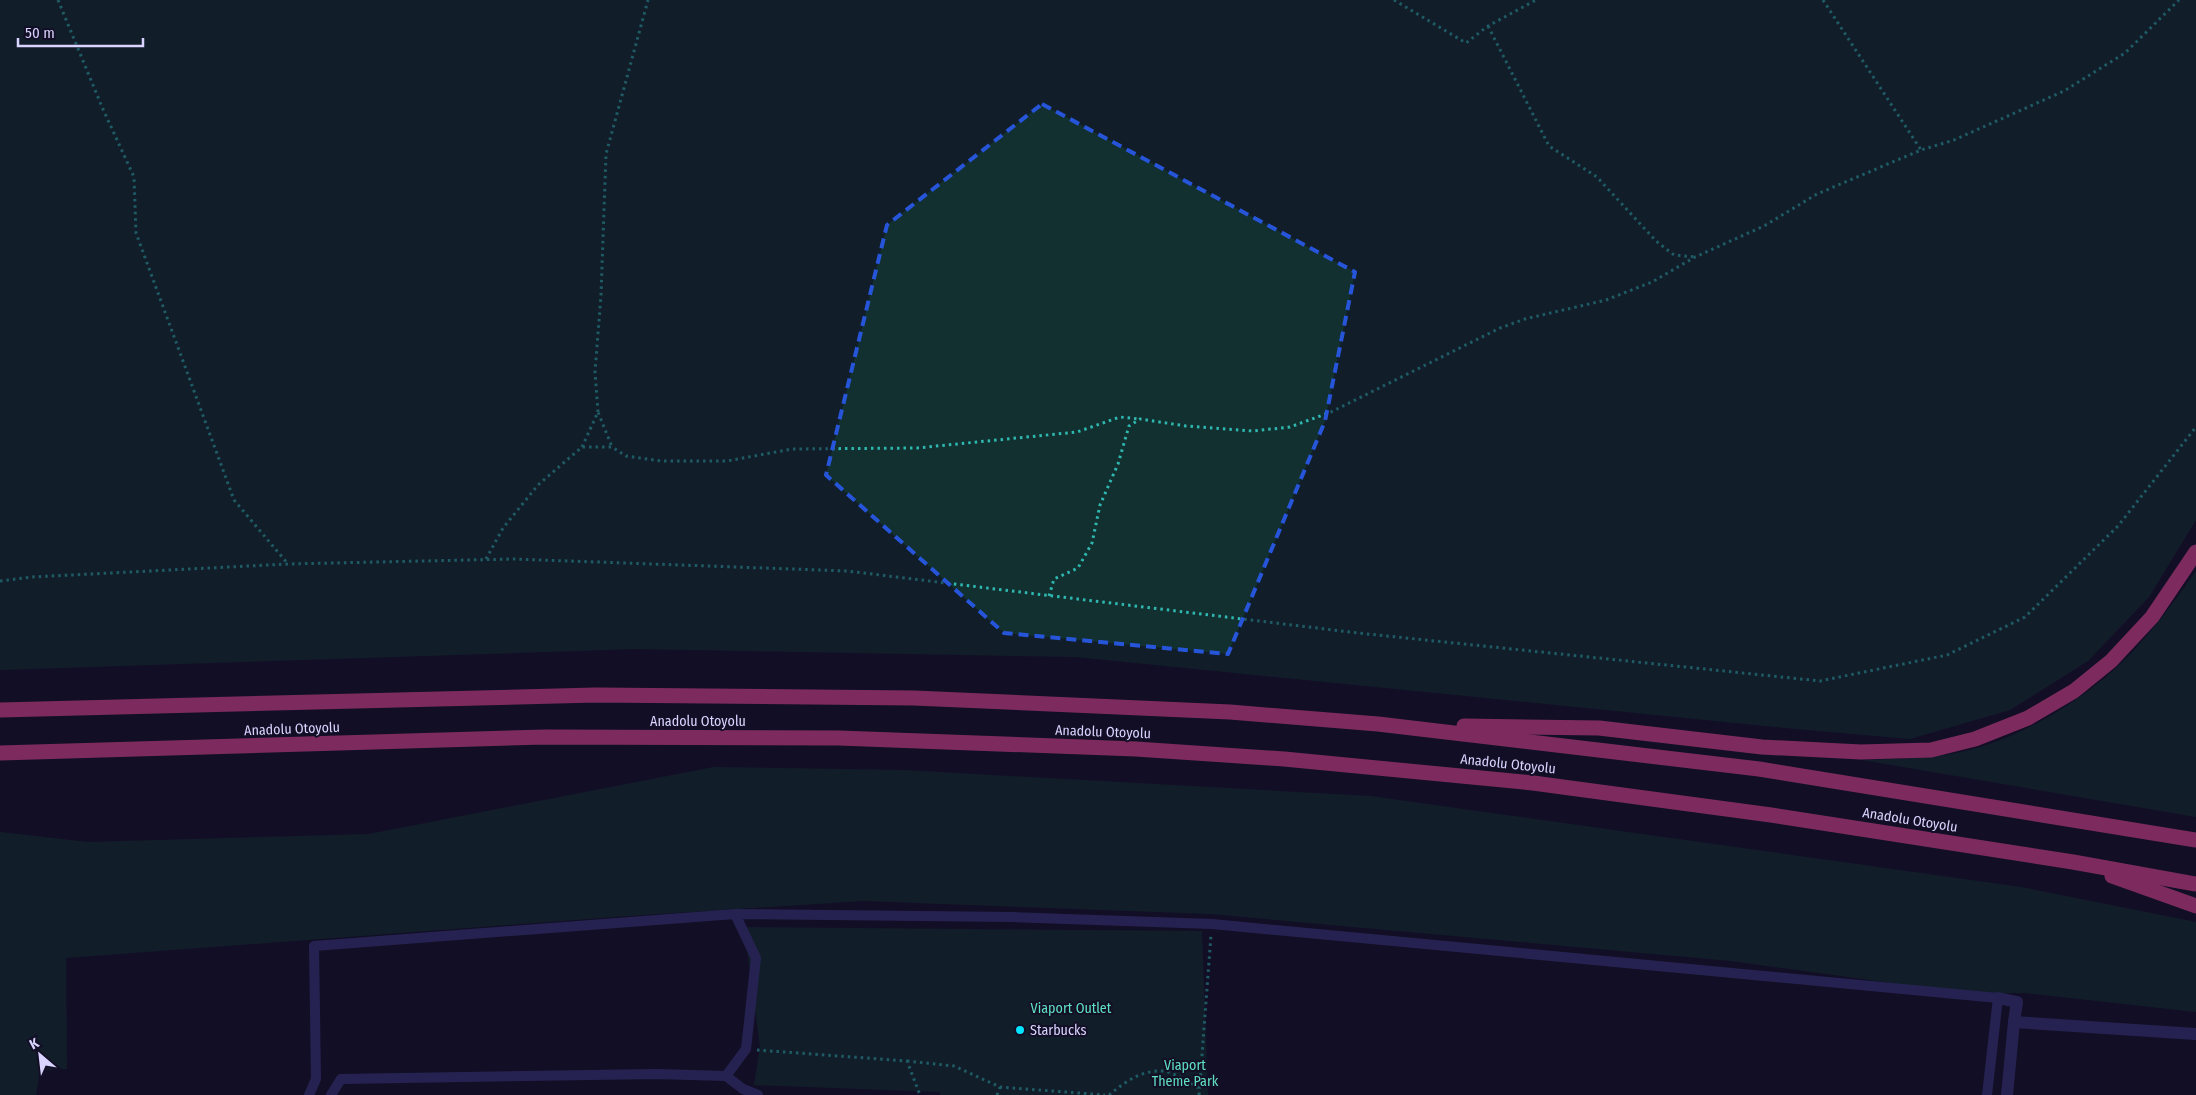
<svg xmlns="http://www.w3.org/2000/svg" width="2196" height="1095" font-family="'Fira Sans Condensed',sans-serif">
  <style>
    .green { fill: #12302f }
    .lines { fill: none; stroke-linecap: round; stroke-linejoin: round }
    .path { stroke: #2fb8b0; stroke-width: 3; stroke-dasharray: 2.5 4; stroke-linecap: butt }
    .lane { stroke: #3d3a85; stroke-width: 10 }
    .street { stroke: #3d3a85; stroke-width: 12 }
    .highway { stroke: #ff4fa3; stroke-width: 15 }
    .marked { fill: none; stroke: #2655da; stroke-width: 4; stroke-dasharray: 10 6; stroke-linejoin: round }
    .poi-dot { fill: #00e5ff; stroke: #130f26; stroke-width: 2 }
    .labels { text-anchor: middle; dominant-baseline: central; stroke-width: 4; stroke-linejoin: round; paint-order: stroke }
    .street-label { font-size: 14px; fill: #d9d4ff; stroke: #130f26 }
    .park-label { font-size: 14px; fill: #5fe0c0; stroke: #130f26 }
    .poi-label { font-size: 14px; fill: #d9d4ff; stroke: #130f26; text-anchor: start }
  </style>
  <rect width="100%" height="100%" fill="#130f26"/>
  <g class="green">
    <path d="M0 0H2196V520L2149 597 2088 661 2010 710 1910 739 1785 728 1076 657 635 649 0 670Z"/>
    <path d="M2196 571V817L1862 760C1890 759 1918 759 1946 755 2013 745 2089 699 2135 649 2157 625 2177 598 2196 571Z"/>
    <path d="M714 767 903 770 1370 796 2021 887 2196 922V1012L2025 993H1965L1731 961 1210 914 863 901 628 916 66 958 67 1069 40 1070 36 1095H0V832L88 842 369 834Z"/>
    <path d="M744 927 1202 931 1208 1095H940V1092L754 1085 760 1047Z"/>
  </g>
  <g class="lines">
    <g class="path">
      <path d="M58 0 102 107 134 177 136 233 234 500 288 564"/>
      <path d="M1394 0 1466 43 1488 26 1536 0"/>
      <path d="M1823 0 1921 150"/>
      <path d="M1488 26 1549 146 1597 177 1656 241 1674 255 1695 257"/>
      <path d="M598 412 595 372 601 295 606 154 648 0"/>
      <path d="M582 447 598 412 612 447"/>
      <path d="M486 559 503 528 538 485 582 447H612L626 456 661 461H727L792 449 917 448 1077 432 1120 417 1139 419"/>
      <path d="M0 581 32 577 288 564 513 559 847 571 1358 633 1820 681 1947 655 2025 617 2118 526 2196 427"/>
      <path d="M1049 596 1054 579 1078 568 1092 543 1100 505 1118 464 1129 426 1140 419 1186 426 1253 431 1290 427 1331 412 1500 328 1525 319 1606 300 1652 282 1695 257 1764 226 1817 194 1921 150 1954 140 2064 91 2125 53 2179 0"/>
      <path d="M757 1050 907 1061 920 1095"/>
      <path d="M907 1061 954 1066 1000 1087 1105 1095"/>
      <path d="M997 1095 1000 1087"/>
      <path d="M1109 1095C1125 1082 1141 1070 1163 1071 1174 1072 1189 1083 1199 1088"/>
      <path d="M1199 1095 1211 935"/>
    </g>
    <g class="lane">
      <path d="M726 1076 743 1089 758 1095"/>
      <path d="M309 1095 316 1079 314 946 735 914 1011 917 1212 924 1998 998 1987 1095"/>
      <path d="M331 1095 341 1079 656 1074 726 1076 746 1049 756 958 735 914"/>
    </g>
    <g class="street">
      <path d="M1998 998 2017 1002 2014 1022 2196 1034"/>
      <path d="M2007 1095 2014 1022"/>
    </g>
    <g class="highway">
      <path d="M0 710 596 695 914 698 1230 712 1378 724 1759 769 2196 840"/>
      <path d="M1464 726 1599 728 1762 747 1861 752 1931 750 1975 739 2028 718 2074 691 2111 661 2152 617 2196 552"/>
      <path d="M0 753 545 737 839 738 1136 749 1284 759 1533 783 1771 815 2073 862 2196 884"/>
      <path d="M2112 876 2196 906"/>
    </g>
  </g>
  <path d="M0 0H2196V1095H0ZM1042 104 1355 272 1325 421 1228 654 1004 633 826 475 887 225Z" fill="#130f26" fill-opacity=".55" fill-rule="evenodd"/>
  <path class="marked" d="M1042 104 1355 272 1325 421 1228 654 1004 633 826 475 887 225Z"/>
  <circle class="poi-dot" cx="1020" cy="1030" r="5"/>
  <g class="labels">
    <g class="street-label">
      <text x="698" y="721">Anadolu Otoyolu</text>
      <text transform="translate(292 729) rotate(-2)">Anadolu Otoyolu</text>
      <text transform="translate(1103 732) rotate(2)">Anadolu Otoyolu</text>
      <text transform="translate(1508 764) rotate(6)">Anadolu Otoyolu</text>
      <text transform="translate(1910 820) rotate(9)">Anadolu Otoyolu</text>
    </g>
    <g class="park-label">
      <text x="1071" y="1008">Viaport Outlet</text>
      <text x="1185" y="1065">Viaport<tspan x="1185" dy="16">Theme Park</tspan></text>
    </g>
    <g class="poi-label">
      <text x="1030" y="1030">Starbucks</text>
    </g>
  </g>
  <g transform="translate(40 1055) rotate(332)" stroke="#130f26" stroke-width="4" paint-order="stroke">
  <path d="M0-4L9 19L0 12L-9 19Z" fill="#d9d4ff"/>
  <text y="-8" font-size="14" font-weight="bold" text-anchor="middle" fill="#d9d4ff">K</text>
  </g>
  <path d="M18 38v8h125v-8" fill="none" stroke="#d9d4ff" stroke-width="2.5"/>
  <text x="25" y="38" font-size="15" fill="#d9d4ff" stroke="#130f26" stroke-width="4" paint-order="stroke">50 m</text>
</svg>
